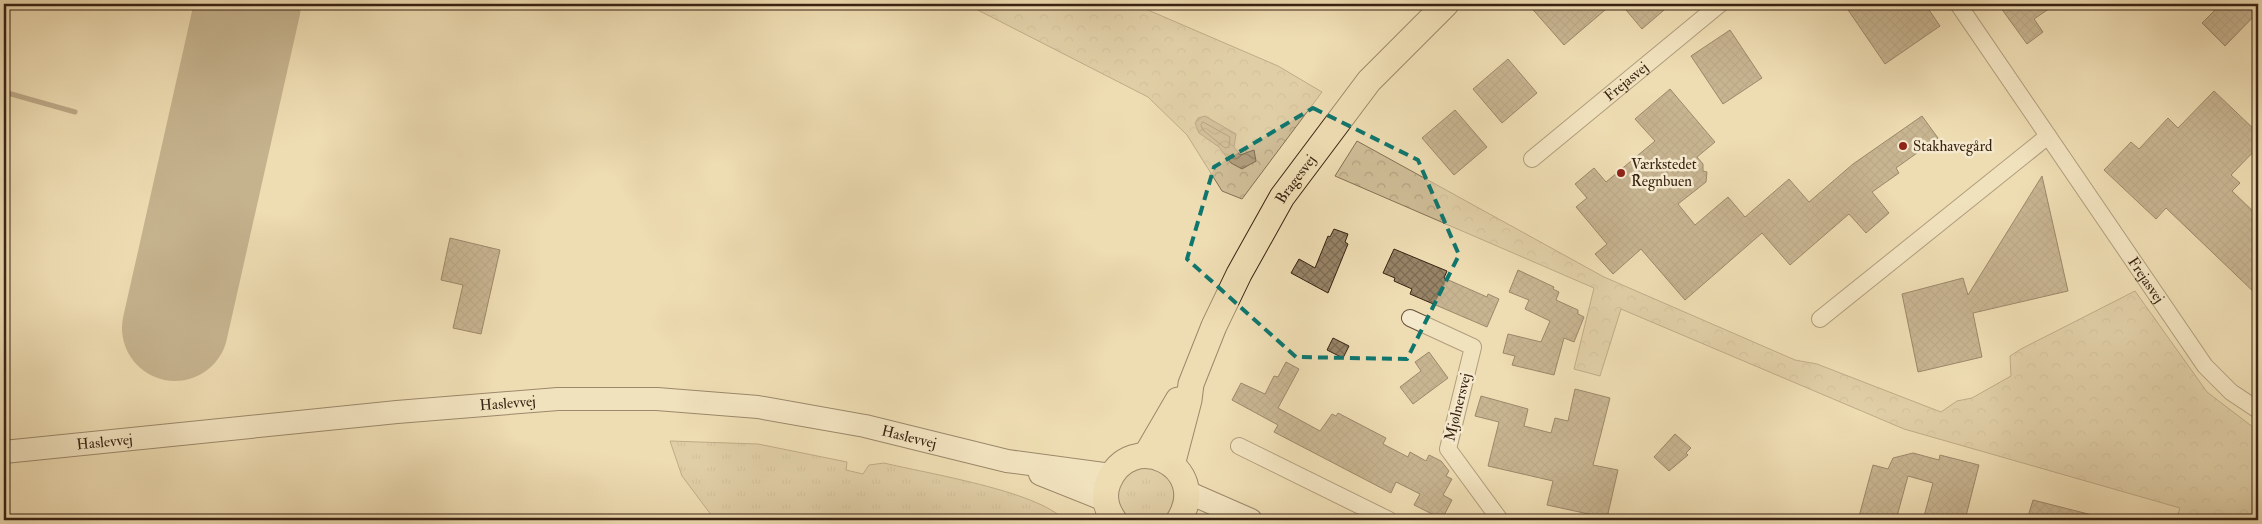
<svg xmlns="http://www.w3.org/2000/svg" width="2262" height="524" font-family="'IM FELL Double Pica',serif">
  <style>
    .grass { fill: url(#grass-tufts); stroke: #847055 }
    .forest { fill: url(#forest-crowns); stroke: #847055 }
    .water { fill: url(#water-waves); stroke: #806c52 }
    .lines { fill: none; stroke-linecap: round; stroke-linejoin: round }
    .shore { stroke: #746048; stroke-width: 1 }
    .stream { stroke: #806c52; stroke-width: 5 }
    .runway { stroke: #938062; stroke-width: 106 }
    .building { fill: url(#building-cross-hatch); stroke: #382313 }
    .street-casing { stroke: #66513b; stroke-width: 18 }
    .secondary-casing { stroke: #382313; stroke-width: 24 }
    .primary-casing { stroke: #382313; stroke-width: 27 }
    .street { stroke: #f4e8cd; stroke-width: 16 }
    .secondary { stroke: #f4e8cd; stroke-width: 22 }
    .primary { stroke: #eedcb2; stroke-width: 25 }
    .marked { fill: none; stroke: #0f766e; stroke-width: 4; stroke-dasharray: 10 6; stroke-linejoin: round }
    .poi-dot { fill: #8f2418; stroke: #f4e8cd; stroke-width: 2 }
    .labels { text-anchor: middle; dominant-baseline: central; stroke-width: 5; stroke-linejoin: round; paint-order: stroke }
    .street-label { font-size: 15px; fill: #382313; stroke: #f4e8cd }
    .poi-label { font-size: 15px; fill: #382313; stroke: #f4e8cd; text-anchor: start }
  </style>
  <defs>
    <pattern id="grass-tufts" width="24" height="20" patternUnits="userSpaceOnUse" patternTransform="scale(1.25)"><rect width="24" height="20" fill="#cfbd97"/><path d="M3 7l-1-3M5 7V3M7 7l1-3M15 17l-1-3M17 17v-4M19 17l1-3" fill="none" stroke="#b2a281"/></pattern>
    <pattern id="forest-crowns" width="20" height="18" patternUnits="userSpaceOnUse" patternTransform="scale(1.25)"><rect width="20" height="18" fill="#cfbd97"/><path d="M2 6a3 3 0 1 1 6 0M12 15a3 3 0 1 1 6 0" fill="none" stroke="#b2a281"/></pattern>
    <pattern id="water-waves" width="16" height="10" patternUnits="userSpaceOnUse" patternTransform="scale(1.25)"><rect width="16" height="10" fill="#b09d7c"/><path d="M0 5q4-4 8 0t8 0" fill="none" stroke="#908064"/></pattern>
    <pattern id="building-cross-hatch" width="8" height="8" patternUnits="userSpaceOnUse" patternTransform="scale(1.25)"><rect width="8" height="8" fill="#978366"/><path d="M0 0l8 8M0 8l8-8" fill="none" stroke="#7c6b53"/></pattern>
  </defs>
  <rect width="100%" height="100%" fill="#eedcb2"/>
  <filter id="stains"><feTurbulence type="fractalNoise" baseFrequency=".004" numOctaves="4"/><feColorMatrix values="0 0 0 0 .2 0 0 0 0 .09 0 0 0 0 .02 0 0 0 .5 -.17"/></filter>
  <radialGradient id="worn" r=".72"><stop offset=".6" stop-color="#630" stop-opacity="0"/><stop offset="1" stop-color="#630" stop-opacity=".3"/></radialGradient>
  <g class="grass">
    <path d="M670 441 758 444 847 462 846 470 863 474 869 465 884 463C925 473 1038 491 1064 520H715L682 476Z"/>
    <path d="M1144 467C1149 468 1156 469 1160 471 1180 481 1176 508 1162 520 1153 520 1135 523 1127 519 1111 511 1115 480 1129 472 1133 470 1140 469 1144 467Z"/>
  </g>
  <g class="forest">
    <path d="M966 4H1134L1278 66 1322 92 1242 199 1222 191 1187 135 1148 97Z"/>
    <path d="M1357 141 1604 277 1795 360 1817 364 1941 412 1957 401 1972 398 2011 376 2010 356 2021 349 2135 291 2207 392 2258 431V514L2248 520H2176L2180 508 1904 429 1621 309 1600 376 1574 369 1594 288 1335 176Z"/>
  </g>
  <path class="water" d="M1205 116 1236 134 1234 147 1240 155 1254 150 1256 161 1242 169 1231 163 1219 147 1199 133 1195 123 1198 118Z"/>
  <g class="lines">
    <path class="shore" d="M1203 122 1230 137 1229 147 1225 148 1203 130 1201 125Z"/>
    <path class="stream" d="M4 92 75 112"/>
    <path class="runway" d="M175 328 248 4"/>
  </g>
  <g class="building">
    <path d="M1528 4H1612L1564 45Z"/>
    <path d="M1621 4H1671L1642 29Z"/>
    <path d="M1844 4H1925L1940 26 1885 64Z"/>
    <path d="M1998 4H2056L2034 19 2043 32 2027 44Z"/>
    <path d="M2221 4H2258V12L2225 46 2202 23Z"/>
    <path d="M1730 30 1762 78 1723 104 1691 56Z"/>
    <path d="M1508 59 1537 93 1502 123 1473 89Z"/>
    <path d="M1670 89 1715 142 1697 157 1703 164V171L1707 172 1706 182 1678 204 1695 225 1728 197 1745 217 1789 179 1809 202 1853 164 1922 116 1938 138 1896 168 1899 173 1872 192 1889 213 1866 233 1849 214 1790 265 1762 233 1685 300 1641 249 1613 274 1595 254 1607 244 1576 207 1587 198 1575 184 1594 168 1606 182 1655 141 1635 119Z"/>
    <path d="M2214 91 2258 133V147L2231 175 2240 183 2232 191 2258 216V296L2166 208 2156 219 2104 170 2131 142 2139 149 2168 118 2178 128Z"/>
    <path d="M1455 110 1487 147 1454 175 1422 138Z"/>
    <path d="M2042 176 2068 291 1973 313 1982 357 1918 372 1902 294 1963 278 1968 295Z"/>
    <path d="M1334 229 1348 234 1345 242 1348 244 1328 293 1291 273 1299 259 1315 268 1328 236 1330 237Z"/>
    <path d="M450 238 500 250 481 334 453 328 463 285 441 280Z"/>
    <path d="M1394 249 1447 271 1444 278 1487 297 1488 294 1499 299 1487 327 1410 294 1412 289 1394 281 1395 278 1383 273Z"/>
    <path d="M1518 270 1554 287 1553 289 1559 292 1556 300 1578 310V314L1584 317 1574 342 1564 338 1554 375 1512 365 1515 356 1503 353 1508 334 1541 342 1550 321 1525 309 1529 300 1509 292Z"/>
    <path d="M1333 338 1349 346 1343 358 1327 350Z"/>
    <path d="M1429 352 1448 378 1413 404 1400 387 1421 371 1415 362Z"/>
    <path d="M1286 362 1299 369 1278 408 1320 431 1332 414 1336 416 1338 413 1386 438 1383 444 1408 457 1410 452 1426 461 1429 455 1441 461 1449 471 1446 476 1452 479 1443 495 1452 500 1442 519 1414 505 1420 494 1396 482 1391 493 1274 432 1278 425 1232 400 1241 383 1265 394 1274 376 1278 377Z"/>
    <path d="M1575 389 1610 398 1593 465 1618 470 1607 518 1547 505 1553 481 1488 466 1499 422 1475 416 1481 396 1528 409 1524 426 1551 433 1555 418 1568 421Z"/>
    <path d="M1675 434 1691 448 1686 453 1688 455 1669 471 1654 457Z"/>
    <path d="M1913 453 1939 460 1940 455 1979 465 1965 520H1923L1933 483 1908 476 1896 520H1858L1873 465 1888 469 1893 458Z"/>
    <path d="M2033 500 2096 516 2095 520H2027Z"/>
  </g>
  <g class="lines">
    <g class="street-casing">
      <g id="street">
        <path id="s1" d="M1958 4 2205 366 2231 392 2258 410"/>
        <path id="s2" d="M1532 159 1720 4"/>
        <path d="M1410 318 1473 347 1448 449 1500 520"/>
        <path d="M1820 319 2048 136"/>
        <path d="M1239 446 1389 520"/>
      </g>
    </g>
    <g class="secondary-casing">
      <g id="secondary">
        <path id="s3" d="M4 452 397 412 558 399H657L758 407 865 426 1007 461 1111 475"/>
        <path d="M1040 474 1105 500"/>
        <path d="M1187 492 1251 520"/>
      </g>
    </g>
    <g class="primary-casing">
      <g id="primary">
        <path d="M1146 455 1178 400"/>
        <path id="s4" d="M1172 465 1189 400 1191 384 1214 326 1239 274 1282 197 1369 81 1446 4"/>
        <path d="M1114 520C1106 509 1103 496 1108 483 1130 427 1212 466 1179 520"/>
      </g>
    </g>
    <use href="#street" class="street"/>
    <use href="#secondary" class="secondary"/>
    <use href="#primary" class="primary"/>
  </g>
  <path d="M0 0H2262V524H0ZM1313 108 1418 160 1459 255 1407 359 1296 357 1187 259 1214 167Z" fill="#eedcb2" fill-opacity=".55" fill-rule="evenodd"/>
  <path class="marked" d="M1313 108 1418 160 1459 255 1407 359 1296 357 1187 259 1214 167Z"/>
  <g class="poi-dot">
    <circle cx="1903" cy="146" r="5"/>
    <circle cx="1621" cy="173" r="5"/>
  </g>
  <g class="labels">
    <g class="street-label">
      <text stroke="none"><textPath href="#s2" startOffset="122">Frejasvej</textPath></text>
      <text stroke="none"><textPath href="#s4" startOffset="314">Bragesvej</textPath></text>
      <text stroke="none"><textPath href="#s1" startOffset="334">Frejasvej</textPath></text>
      <text stroke="none"><textPath href="#s3" startOffset="506">Haslevvej</textPath></text>
      <text transform="translate(1458 407) rotate(-76)">Mjølnersvej</text>
      <text stroke="none"><textPath href="#s3" startOffset="911">Haslevvej</textPath></text>
      <text stroke="none"><textPath href="#s3" startOffset="101">Haslevvej</textPath></text>
    </g>
    <g class="poi-label">
      <text x="1913" y="146">Stakhavegård</text>
      <text x="1631" y="164">Værkstedet<tspan x="1631" dy="17">Regnbuen</tspan></text>
    </g>
  </g>
  <rect width="2262" height="524" fill="none" stroke="#eedcb2" stroke-width="20"/>
  <rect x="5" y="5" width="2252" height="514" fill="none" stroke="#382313" stroke-width="2.5"/>
  <rect x="10" y="10" width="2242" height="504" fill="none" stroke="#382313"/>
  <rect width="100%" height="100%" filter="url(#stains)"/>
  <rect width="100%" height="100%" fill="url(#worn)"/>
</svg>
